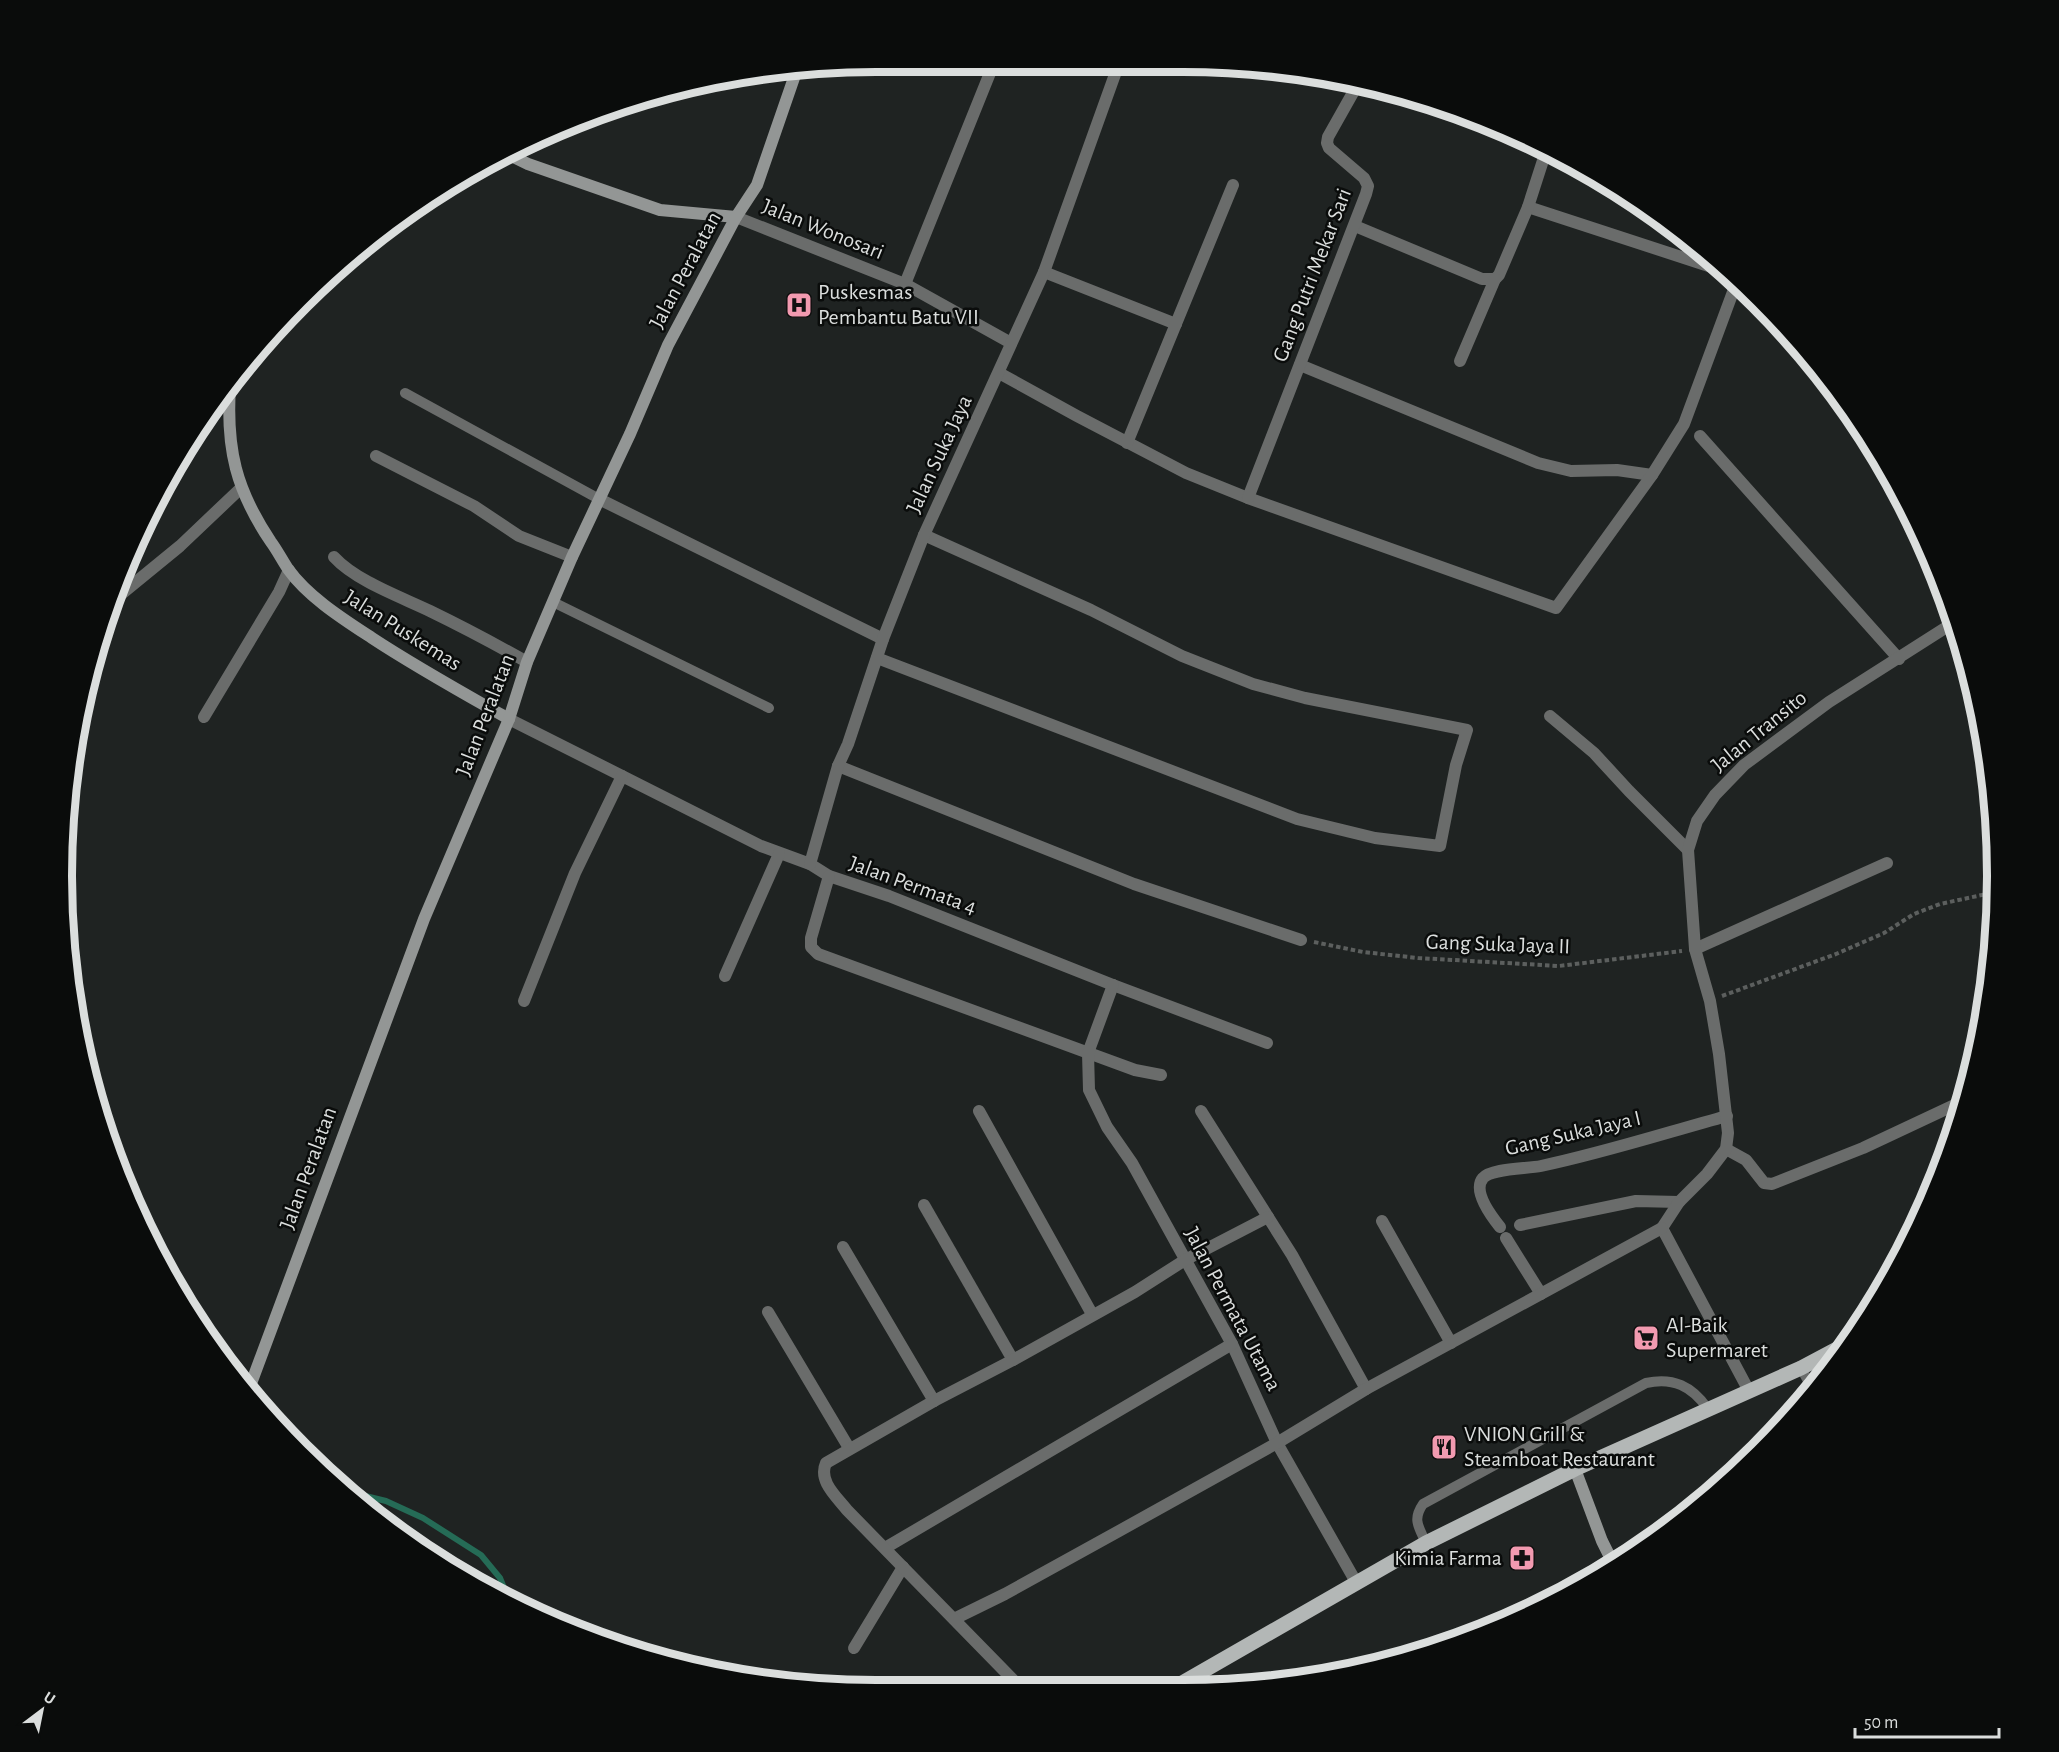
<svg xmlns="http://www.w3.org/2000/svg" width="2059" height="1752" font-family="'Alegreya Sans',sans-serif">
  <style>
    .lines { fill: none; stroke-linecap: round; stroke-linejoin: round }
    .stream { stroke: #256b56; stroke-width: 6 }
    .path { stroke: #5c5f5e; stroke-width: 4; stroke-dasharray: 4.5 3; stroke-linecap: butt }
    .lane { stroke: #6a6c6b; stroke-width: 10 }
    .street { stroke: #6a6c6b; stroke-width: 12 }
    .secondary { stroke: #939695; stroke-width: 12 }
    .primary { stroke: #b3b7b6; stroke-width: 15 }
    .labels { text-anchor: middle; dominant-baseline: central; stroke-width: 5; stroke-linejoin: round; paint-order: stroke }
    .street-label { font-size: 22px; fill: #dbdedd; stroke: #0a0c0b }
    .poi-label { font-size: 22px; fill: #dbdedd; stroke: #0a0c0b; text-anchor: start }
    .rim { fill: none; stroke: #dbdedd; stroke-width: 8 }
  </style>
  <rect width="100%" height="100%" fill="#1f2322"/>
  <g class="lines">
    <path class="stream" d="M353 1493 386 1501 423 1518 481 1555 500 1578 509 1600"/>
    <g class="path">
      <path d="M1314 942 1363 952 1418 958 1559 966 1682 951"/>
      <path d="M1722 996 1836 954 1884 933 1914 914 1940 904 1996 892"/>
    </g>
    <g class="lane">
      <path d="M405 393 599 499"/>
      <path d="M553 602 769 708"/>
      <path d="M1801 1368 1812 1388"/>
      <path d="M1426 1543C1419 1527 1412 1520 1423 1504L1646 1383C1673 1377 1692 1386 1708 1409"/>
    </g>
    <g class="street">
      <path d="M1528 207 1727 272"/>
      <path d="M736 217 905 284 1011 343"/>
      <path d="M1355 226 1482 279H1495L1499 275 1528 207 1547 148"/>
      <path d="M1044 272 1176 324"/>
      <path d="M905 284 994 63"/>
      <path d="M1460 361 1495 279"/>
      <path d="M1300 365 1538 463 1571 471 1617 470 1652 475"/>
      <path d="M999 373 1077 416 1186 473 1248 498 1556 608 1652 475 1684 424 1737 281"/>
      <path d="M216 404 229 403"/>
      <path d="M1700 436 1899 659"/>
      <path d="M1127 443 1233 185"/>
      <path d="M376 456 474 506 519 536 572 557"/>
      <path d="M1248 498 1366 194 1368 186 1364 178 1329 148 1327 143 1328 137 1359 82"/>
      <path d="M599 499 883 639"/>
      <path d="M334 557C356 581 401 597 430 611 463 627 495 644 527 662"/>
      <path d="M114 600 180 546 241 488"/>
      <path d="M877 658 1297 819 1375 838 1440 846 1456 765 1467 730 1305 698 1253 684 1182 656 1091 610 924 535"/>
      <path d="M1550 716 1594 753 1629 791 1688 850"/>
      <path d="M204 717 279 592 289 570"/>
      <path d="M509 719 761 846 810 864 829 876 889 896 1113 985 1267 1043"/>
      <path d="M838 766 1134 884 1301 940"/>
      <path d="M810 864 838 766 848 744 883 639 924 535 1044 272 1118 66"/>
      <path d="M829 876 811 938V947L818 954 1135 1070 1161 1075"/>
      <path d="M1695 949 1887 863"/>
      <path d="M725 976 779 854"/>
      <path d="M1113 985 1088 1053 1089 1090 1107 1127 1132 1163 1232 1344 1277 1443 1356 1582"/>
      <path d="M524 1001 575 873 622 776"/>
      <path d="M979 1111 1092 1314"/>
      <path d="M1201 1111 1292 1255 1366 1389"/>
      <path d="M1726 1149 1746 1160 1764 1183 1772 1184 1863 1148 1961 1102"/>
      <path d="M924 1205 1013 1360"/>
      <path d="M1382 1221 1451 1343"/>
      <path d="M1520 1225 1636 1201 1679 1202"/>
      <path d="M1500 1227C1492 1217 1472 1191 1483 1178 1492 1168 1527 1169 1541 1166 1603 1153 1665 1133 1727 1116"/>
      <path d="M1506 1238 1541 1294"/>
      <path d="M843 1247 934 1401"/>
      <path d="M768 1312 849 1448"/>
      <path d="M1749 1391 1662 1228 1679 1202 1707 1174 1726 1149 1728 1133 1719 1054 1710 1001 1695 949 1688 850 1697 821 1715 795 1744 765 1829 702 1953 623"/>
      <path d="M885 1548 1232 1344"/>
      <path d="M954 1619 1005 1594 1119 1531 1277 1443 1366 1389 1662 1228"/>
      <path d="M854 1648 903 1567"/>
      <path d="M1023 1690 847 1510C836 1496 818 1481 826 1463L934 1401 1013 1360 1135 1292 1185 1260 1268 1217"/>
    </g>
    <g class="secondary">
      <path d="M505 153 528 164 660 210 736 217"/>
      <path d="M230 387C226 449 236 490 271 542 277 550 282 560 288 569 308 597 343 619 372 638 416 667 463 693 509 719"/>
      <path d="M249 1389 424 919 509 719 527 662 572 557 630 434 668 345 736 217 757 185 796 72"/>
      <path d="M1575 1469 1602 1541 1614 1565"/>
    </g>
    <path class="primary" d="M1170 1690 1426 1543 1575 1469 1801 1368 1848 1343"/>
  </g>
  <defs>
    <g id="hospital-square" transform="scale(1.35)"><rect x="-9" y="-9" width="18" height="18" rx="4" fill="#f29ab0" stroke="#0a0c0b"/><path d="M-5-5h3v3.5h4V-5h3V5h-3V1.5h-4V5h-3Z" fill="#111"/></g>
    <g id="supermarket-square" transform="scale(1.35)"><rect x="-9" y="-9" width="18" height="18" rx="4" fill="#f29ab0" stroke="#0a0c0b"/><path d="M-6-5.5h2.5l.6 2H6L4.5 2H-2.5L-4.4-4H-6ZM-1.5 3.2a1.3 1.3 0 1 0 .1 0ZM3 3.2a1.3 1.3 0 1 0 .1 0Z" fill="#111"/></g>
    <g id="restaurant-square" transform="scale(1.35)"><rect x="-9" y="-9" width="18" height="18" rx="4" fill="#f29ab0" stroke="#0a0c0b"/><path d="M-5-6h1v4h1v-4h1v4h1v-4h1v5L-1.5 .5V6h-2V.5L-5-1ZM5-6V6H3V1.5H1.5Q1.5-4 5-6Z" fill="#111"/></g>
    <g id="pharmacy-square" transform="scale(1.35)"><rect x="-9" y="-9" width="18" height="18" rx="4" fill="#f29ab0" stroke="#0a0c0b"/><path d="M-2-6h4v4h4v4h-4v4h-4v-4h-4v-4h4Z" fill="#111"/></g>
  </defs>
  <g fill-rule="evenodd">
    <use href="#hospital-square" x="799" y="305"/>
    <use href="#supermarket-square" x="1646" y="1338"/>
    <use href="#restaurant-square" x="1444" y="1447"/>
    <use href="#pharmacy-square" x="1522" y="1558"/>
  </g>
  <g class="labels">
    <g class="street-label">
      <text transform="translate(823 229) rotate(22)">Jalan Wonosari</text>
      <text transform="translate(685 270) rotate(-62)">Jalan Peralatan</text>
      <text transform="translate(1312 275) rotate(-69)">Gang Putri Mekar Sari</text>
      <text transform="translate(939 454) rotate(-65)">Jalan Suka Jaya</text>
      <text transform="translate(403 630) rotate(32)">Jalan Puskemas</text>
      <text transform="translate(485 715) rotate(-69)">Jalan Peralatan</text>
      <text transform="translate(1759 731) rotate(-39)">Jalan Transito</text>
      <text transform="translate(913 885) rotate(20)">Jalan Permata 4</text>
      <text transform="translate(1498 944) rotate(2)">Gang Suka Jaya II</text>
      <text transform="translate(1573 1133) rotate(-13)">Gang Suka Jaya I</text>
      <text transform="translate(308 1168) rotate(-70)">Jalan Peralatan</text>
      <text transform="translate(1233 1309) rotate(62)">Jalan Permata Utama</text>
    </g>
    <g class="poi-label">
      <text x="818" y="292">Puskesmas<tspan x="818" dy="25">Pembantu Batu VII</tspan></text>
      <text x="1666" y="1325">Al-Baik<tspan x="1666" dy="25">Supermaret</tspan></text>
      <text x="1464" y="1434">VNION Grill &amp;<tspan x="1464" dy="25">Steamboat Restaurant</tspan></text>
      <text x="1502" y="1558" text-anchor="end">Kimia Farma</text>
    </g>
  </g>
  <path d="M0 0H2059V1752H0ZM876 72H1183A804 804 0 0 1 1987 876V876A804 804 0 0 1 1183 1680H876A804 804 0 0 1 72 876V876A804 804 0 0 1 876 72Z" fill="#0a0c0b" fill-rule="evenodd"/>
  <path class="rim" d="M876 72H1183A804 804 0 0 1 1987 876V876A804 804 0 0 1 1183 1680H876A804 804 0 0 1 72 876V876A804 804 0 0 1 876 72Z"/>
  <g transform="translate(42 1710) rotate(32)" stroke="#0a0c0b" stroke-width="4.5" paint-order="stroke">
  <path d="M0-4.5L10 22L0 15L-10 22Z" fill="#dbdedd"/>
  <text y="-9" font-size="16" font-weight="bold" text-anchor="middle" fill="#dbdedd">U</text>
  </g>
  <path d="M1855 1728v9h144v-9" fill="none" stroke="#dbdedd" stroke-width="3"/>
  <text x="1864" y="1728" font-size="18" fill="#dbdedd" stroke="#0a0c0b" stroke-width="4.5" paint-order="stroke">50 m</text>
</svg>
